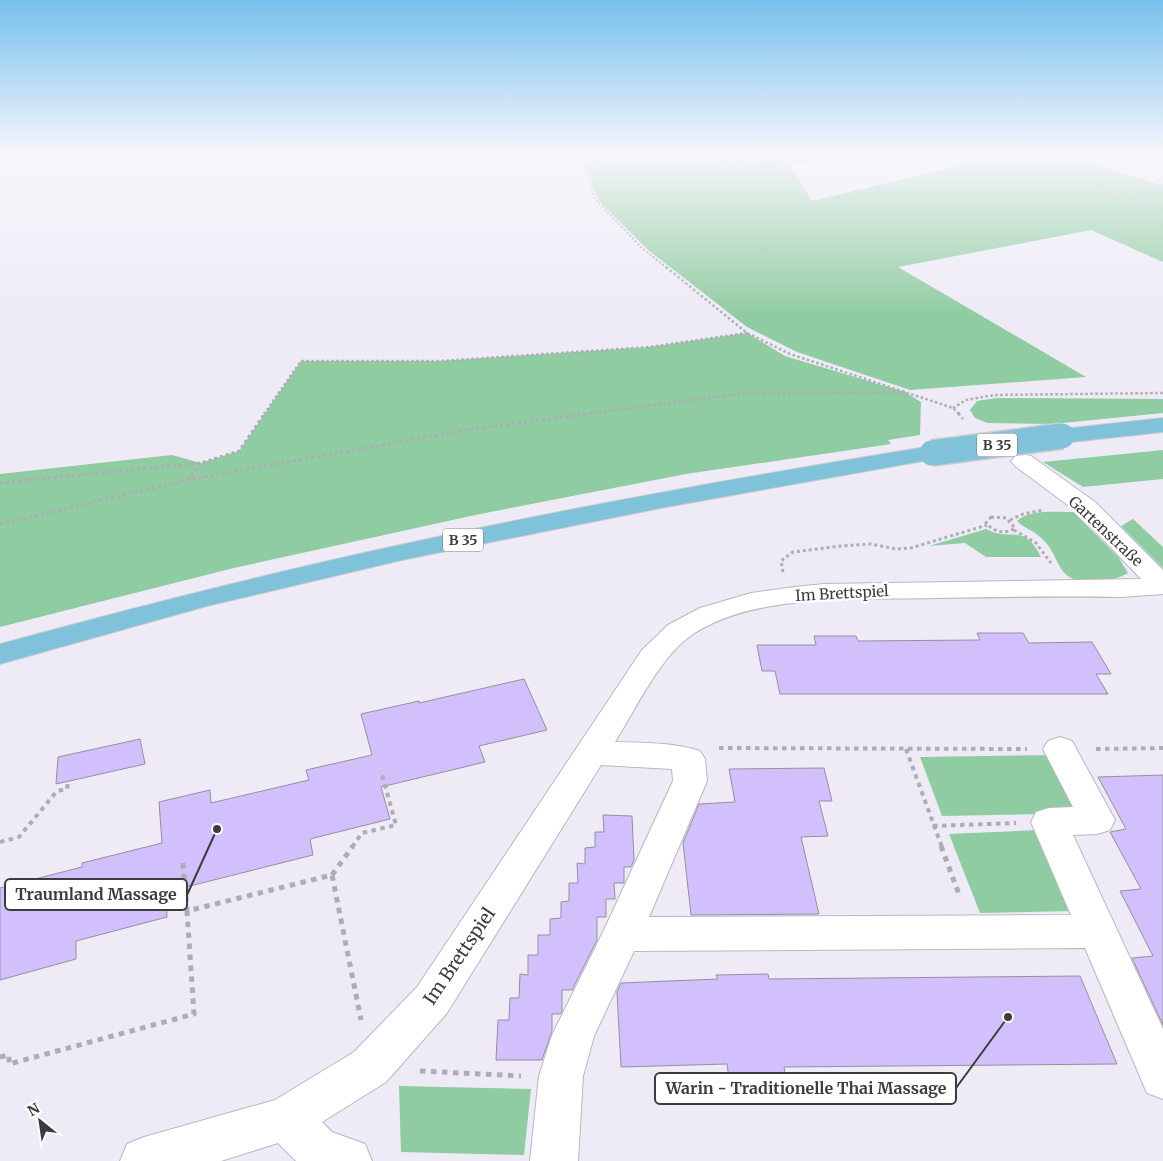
<svg xmlns="http://www.w3.org/2000/svg" width="1163" height="1161" font-family="Merriweather,serif">
  <style>
    .green { fill: #8fcca1 }
    .building { fill: #d2c0fc; stroke: #93919b }
    .lines { fill: none; stroke-linecap: round; stroke-linejoin: round }
    .minor-casing { stroke: #bab7c1; stroke-width: 2 }
    .primary-casing { stroke: #cccccd; stroke-width: 2 }
    .path-far4 { stroke: #afacb5; stroke-width: 2; stroke-dasharray: 2 2; stroke-linecap: butt }
    .path-far3 { stroke: #afacb5; stroke-width: 2.5; stroke-dasharray: 2.5 2.5; stroke-linecap: butt }
    .path-far2 { stroke: #afacb5; stroke-width: 3; stroke-dasharray: 3 3; stroke-linecap: butt }
    .path-far1 { stroke: #afacb5; stroke-width: 4; stroke-dasharray: 4.5 4.5; stroke-linecap: butt }
    .path { stroke: #afacb5; stroke-width: 5; stroke-dasharray: 5.5 5.5; stroke-linecap: butt }
    .minor { fill: #fff; fill-rule: evenodd }
    .primary { fill: #7fc2d9; fill-rule: evenodd }
    .primary-bridge-casing { stroke: #cccccd; stroke-width: 28; stroke-linecap: butt }
    .primary-bridge { stroke: #7fc2d9; stroke-width: 25 }
    .labels { text-anchor: middle; dominant-baseline: central; stroke-width: 5; stroke-linejoin: round; paint-order: stroke }
    .shield { fill: #fff; stroke: #767679; stroke-width: 1 }
    .shield-label { font-size: 14px; font-weight: bold; fill: #3c3b3f }
    .street-label { font-size: 15px; fill: #3c3b3f; stroke: #fff }
    .near-street-label { font-size: 18px; fill: #3c3b3f; stroke: #fff }
    .leader { fill: none; stroke: #3c3b3f; stroke-width: 2 }
    .callout-dot { fill: #3c3b3f; stroke: #fff; stroke-width: 2 }
    .callout { fill: #fff; stroke: #3c3b3f; stroke-width: 2 }
    .callout-label { font-size: 16px; text-anchor: middle; font-weight: bold; fill: #3c3b3f }
  </style>
  <rect width="100%" height="100%" fill="#eeebf6"/>
  <g class="green">
    <path d="M603 154H685L747 161 825 160 844 154H857L834 162 789 164 812 201 1010 154H1062L1157 184H1163V262L1091 230 898 267 1086 377 910 390 797 352 747 327 647 249 598 200 584 162Z"/>
    <path d="M747 333 785 356 905 392 921 402 920 435 888 440 891 444 686 474 480 514 234 568 0 627V474L172 455 201 463 239 451 301 361H441L649 347Z"/>
    <path d="M996 398 1163 399V413L1053 424 987 423 975 418 970 410 977 401Z"/>
    <path d="M1163 450V479L1083 487 1043 462Z"/>
    <path d="M1074 512 1119 558 1128 573C1117 579 1109 580 1095 581 1052 584 1064 556 1039 536 1032 530 1024 528 1017 521 1028 509 1058 512 1074 512Z"/>
    <path d="M1133 519 1163 547V568L1121 526Z"/>
    <path d="M986 529C1012 543 1023 521 1041 557H986L965 543 929 546Z"/>
    <path d="M1053 755 1083 813 942 816 920 757Z"/>
    <path d="M1039 830 1073 911 980 913 949 834Z"/>
    <path d="M399 1086 531 1089 524 1155 401 1152Z"/>
  </g>
  <g class="building">
    <path d="M977 633H1023L1029 643 1092 642 1111 674H1096L1108 694H780L775 671H762L757 645H816L814 636H856L858 641 980 640Z"/>
    <path d="M524 679 547 730 479 746 485 762 381 787 390 819 310 839 313 855 166 892 167 917 76 941V959L0 980V888L82 867V863L162 843 159 802 210 790 211 803 309 780 306 770 372 755 361 714 419 701V703Z"/>
    <path d="M140 739 145 764 56 784 58 757Z"/>
    <path d="M824 768 832 801H819L828 836 801 837 819 914 691 915 683 843 699 804 735 802 729 769Z"/>
    <path d="M1163 775V1025L1132 958 1153 956 1120 891 1141 889 1110 832 1126 829 1098 777Z"/>
    <path d="M603 815 632 816 634 860 631 867H624V883H614L615 899H606V917H597V940L572 990H562V1012L560 1014H552V1031L542 1060H496L498 1020H509L510 998H519L520 974 528 975V955H538V935H550V919L561 918V902L569 901V883H578L577 863 585 864V848L595 847V832H604Z"/>
    <path d="M768 974 769 979 1080 976 1117 1064 784 1067 786 1079H729L727 1064 621 1067 617 992 621 983 718 979 716 975Z"/>
  </g>
  <g class="lines">
    <g class="minor-casing">
      <path id="minor" d="M1023 454 1031 456 1095 502 1163 570V594L1121 597C1059 596 998 597 936 598 862 600 751 592 689 637 659 659 635 710 615 742 644 743 672 742 700 751L705 759 707 781 649 917 1071 915 1031 822 1036 812 1049 808 1073 807 1043 749 1048 741 1060 737 1072 741 1115 820 1110 830 1097 834 1073 835 1163 1029V1099L1147 1093 1085 948 634 951 594 1036 583 1076 578 1161H530L539 1076 552 1035 604 930 673 781 672 769 601 765 447 1013 386 1082 322 1122 332 1132 365 1144 372 1161H296L278 1143 221 1161H120L127 1144 144 1137 275 1100 354 1052 417 987 642 650 668 625 700 608 751 593 794 587 824 584 1141 579 1077 512 1015 466 1011 461 1015 456Z"/>
    </g>
    <g class="primary-casing">
      <g id="primary">
        <path d="M1163 418V432L1062 443 1054 441 1051 436 1054 431 1062 429Z"/>
        <path d="M932 446 940 448 944 453 940 458 666 507 402 560 207 606 0 664V644C133 608 265 574 400 545 576 506 754 475 932 446Z"/>
      </g>
    </g>
    <g class="path-far4">
      <path d="M574 154 584 167 595 199 641 247 667 268"/>
      <path d="M671 154C731 161 794 172 853 154"/>
      <path d="M583 165 620 154"/>
      <path d="M1061 177 1163 210"/>
    </g>
    <g class="path-far3">
      <path d="M666 267 747 333 790 354 953 408 959 414"/>
      <path d="M953 408 966 400 994 395 1163 393"/>
      <path d="M264 414 301 361H441L649 347 747 333"/>
      <path d="M584 414 739 394 905 392"/>
    </g>
    <g class="path-far2">
      <path d="M958 413 963 419"/>
      <path d="M187 480 201 464"/>
      <path d="M0 483 201 463 239 451 265 413"/>
      <path d="M991 517 1006 518 1015 528C1005 535 994 532 986 523Z"/>
      <path d="M1010 520 1023 514 1043 510"/>
      <path d="M0 524 187 480 466 430 593 413"/>
      <path d="M1014 530 1036 543 1051 563"/>
      <path d="M783 572 781 561 793 552 841 546 871 544 896 549 911 548 987 525"/>
    </g>
    <g class="path-far1">
      <path d="M719 748 1027 749"/>
      <path d="M906 749 942 847"/>
      <path d="M1096 749 1163 748"/>
      <path d="M933 826 1016 823"/>
      <path d="M0 842 19 837 57 791 67 789 68 781"/>
      <path d="M352 847 362 833 396 825 381 771"/>
    </g>
    <g class="path">
      <path d="M941 846 960 897"/>
      <path d="M183 863 187 911 332 875 361 1020"/>
      <path d="M332 875 353 846"/>
      <path d="M0 1057 9 1055V1064L194 1014 187 911"/>
      <path d="M420 1071 521 1076"/>
    </g>
    <use href="#minor" class="minor"/>
    <use href="#primary" class="primary"/>
    <g class="primary-bridge-casing">
      <path id="primary-bridge" d="M932 453 1062 436"/>
    </g>
    <use href="#primary-bridge" class="primary-bridge"/>
  </g>
  <linearGradient id="sky" x2="0" y2="1"><stop stop-color="#76c1ec"/><stop offset="0.49" stop-color="#f7f6fb"/><stop offset="1" stop-color="#f7f6fb" stop-opacity="0"/></linearGradient>
  <rect width="1163" height="317" fill="url(#sky)"/>
  <g class="labels">
    <g class="shield">
      <rect x="977" y="433.5" width="40" height="23" rx="4"/>
      <rect x="443" y="528.5" width="40" height="23" rx="4"/>
    </g>
    <g class="shield-label">
      <text x="997" y="445">B 35</text>
      <text x="463" y="540">B 35</text>
    </g>
    <g class="street-label">
      <text transform="translate(1106 531) rotate(43)">Gartenstraße</text>
      <text transform="translate(842 593) rotate(-3)">Im Brettspiel</text>
    </g>
    <g class="near-street-label">
      <text transform="translate(459 956) rotate(-56)">Im Brettspiel</text>
    </g>
  </g>
  <path class="leader" d="M217 829L187 895M1008 1017L956 1088"/>
  <g class="callout-dot">
    <circle cx="217" cy="829" r="5"/>
    <circle cx="1008" cy="1017" r="5"/>
  </g>
  <g class="callout">
    <rect x="5" y="879" width="182" height="31" rx="5"/>
    <rect x="655" y="1073" width="301" height="31" rx="5"/>
  </g>
  <g class="callout-label">
    <text x="96" y="900">Traumland Massage</text>
    <text x="806" y="1094">Warin - Traditionelle Thai Massage</text>
  </g>
  <g transform="translate(40 1121) rotate(330)" stroke="#ffffff" stroke-width="4" paint-order="stroke">
  <path d="M0-4L9 19L0 12L-9 19Z" fill="#3c3b3f"/>
  <text y="-8" font-size="14" font-weight="bold" text-anchor="middle" fill="#3c3b3f">N</text>
  </g>
</svg>
